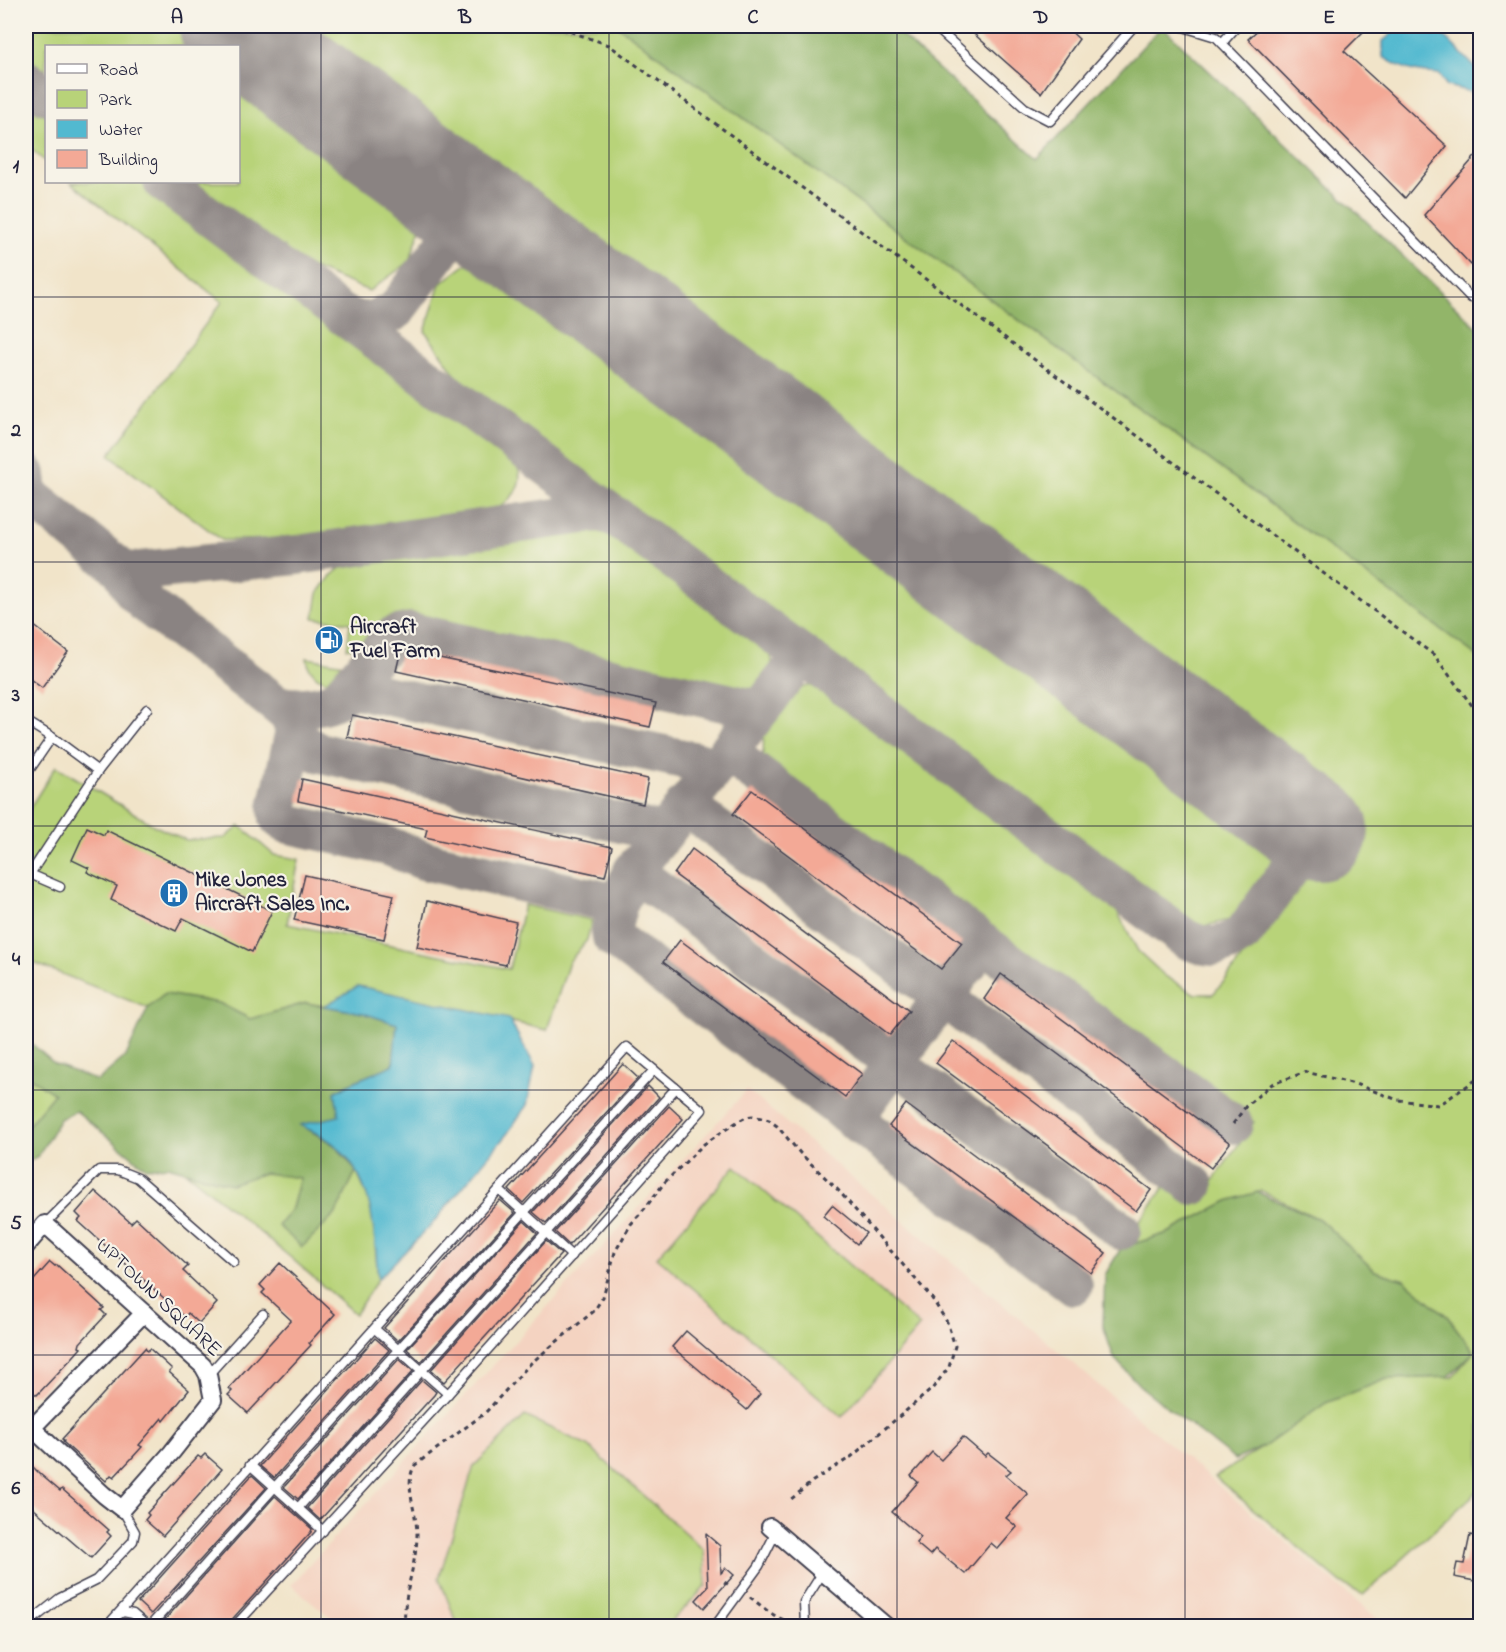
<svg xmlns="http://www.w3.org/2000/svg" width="1506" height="1652" font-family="'Indie Flower',sans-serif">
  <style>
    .built { fill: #f4d3c1 }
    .green { fill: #b8d379; stroke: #6d7a5a; stroke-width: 1.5 }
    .forest { fill: #92b569; stroke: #5a6c52; stroke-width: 1.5 }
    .water { fill: #52b9d0; stroke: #3a6e86; stroke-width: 1.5 }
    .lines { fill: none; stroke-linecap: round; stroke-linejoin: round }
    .taxiway { stroke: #8a8382; stroke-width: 40 }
    .runway { stroke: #8a8382; stroke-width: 102 }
    .building { fill: #f3a996 }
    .service-casing { stroke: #413f50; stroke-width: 11 }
    .minor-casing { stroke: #413f50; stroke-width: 20 }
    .path { stroke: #413f50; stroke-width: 3; stroke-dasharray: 4.5 4.5; stroke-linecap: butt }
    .service { stroke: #fff; stroke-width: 8 }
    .minor { stroke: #fff; stroke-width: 16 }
    .grid { fill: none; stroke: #22223b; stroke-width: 1.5; stroke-opacity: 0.55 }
    .labels { text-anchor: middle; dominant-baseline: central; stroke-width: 4.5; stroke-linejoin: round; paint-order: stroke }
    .poi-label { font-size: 21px; font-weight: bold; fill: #22223b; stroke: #f7f3e8; text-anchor: start }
    .street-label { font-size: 21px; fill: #22223b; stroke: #f7f3e8 }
    .neatline { fill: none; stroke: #22223b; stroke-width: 2 }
    .grid-label { font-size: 20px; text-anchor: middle; font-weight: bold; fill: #22223b }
  </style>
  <rect width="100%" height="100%" fill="#f7f3e8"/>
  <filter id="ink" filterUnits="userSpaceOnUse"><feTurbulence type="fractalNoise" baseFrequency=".0167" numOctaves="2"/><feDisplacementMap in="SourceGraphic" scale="12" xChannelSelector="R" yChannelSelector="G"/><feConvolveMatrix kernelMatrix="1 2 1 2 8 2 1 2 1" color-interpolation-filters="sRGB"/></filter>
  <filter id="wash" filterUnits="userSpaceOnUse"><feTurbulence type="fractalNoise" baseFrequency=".008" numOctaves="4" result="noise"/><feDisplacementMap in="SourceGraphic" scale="24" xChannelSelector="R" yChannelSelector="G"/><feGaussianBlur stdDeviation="1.35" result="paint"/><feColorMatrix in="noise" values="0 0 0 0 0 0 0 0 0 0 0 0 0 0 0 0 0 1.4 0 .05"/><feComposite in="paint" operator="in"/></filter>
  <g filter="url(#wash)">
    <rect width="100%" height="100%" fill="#f1e4c9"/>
    <path class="built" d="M747 1090 1386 1626H342L291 1585Z"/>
    <g class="green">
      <path d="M26 26H176L204 46H46V80L26 65Z"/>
      <path d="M292 26H618L1480 658V1489L1363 1595 1341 1583 1215 1477 1265 1446 1332 1398 1387 1379 1452 1377 1474 1352 1447 1316 1404 1280 1375 1271 1319 1219 1262 1191 1228 1201 1168 1233 1121 1248 1164 1187 1173 1185 1197 1204 1254 1122 763 762 764 723 794 689 819 684 836 693 954 783 1109 896 1138 951 1165 976 1195 994H1213L1227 978 1352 806 841 433Z"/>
      <path d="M239 72 427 211 409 262 369 291 298 262 184 182H238Z"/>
      <path d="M26 99 46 112V162L26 145Z"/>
      <path d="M71 182H140L507 451C511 456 516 462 518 468 525 488 509 501 495 511L327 539 222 540 109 455 222 302Z"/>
      <path d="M481 253 1271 835 1275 865 1241 917 1197 928 1077 843 467 391 425 331 440 284Z"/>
      <path d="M590 526 608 529 626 538 765 640 772 660 770 677 756 688 737 692 645 669 404 616 387 628 366 650 347 648 350 623 314 618 318 593 331 576 347 562Z"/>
      <path d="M307 658 352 665 342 677 326 681 317 677 309 668Z"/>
      <path d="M56 766 155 826 186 840 225 838 240 826 274 855 299 859 287 924 509 969 524 905 592 920 587 940 569 962 547 1030 359 986 324 1006 306 1003 250 1019 219 1003 165 994 148 1008 26 960V814Z"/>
      <path d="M26 1074 54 1094 26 1128Z"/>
      <path d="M735 1166 920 1326 842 1417 657 1257Z"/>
      <path d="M263 1171 300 1178 292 1208 279 1226 335 1215 356 1171 372 1207 378 1279 355 1314 290 1257 186 1172 231 1184Z"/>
      <path d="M525 1416 588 1446 704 1550 706 1586 667 1626H458L439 1578 474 1466Z"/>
    </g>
    <g class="forest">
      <path d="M618 26H891L1037 159 1162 26 1480 330V658Z"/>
      <path d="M165 994 219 1003 250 1019 306 1003 363 1013 397 1024 393 1065 351 1083 335 1092 339 1116 301 1125 336 1146 356 1171 335 1215 302 1247 278 1226 292 1208 300 1178 265 1173 231 1184 168 1166 146 1168 76 1111 60 1119 38 1156 26 1163V1128L54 1094 26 1074V1039L55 1064 97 1081 126 1056 148 1008Z"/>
      <path d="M1257 1192 1319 1219 1375 1271 1404 1280 1447 1316 1474 1352 1448 1377 1387 1379 1326 1403 1265 1446 1235 1460 1140 1386 1114 1358 1103 1326 1105 1275 1121 1248 1168 1233 1228 1201Z"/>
    </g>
    <g class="water">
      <path d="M1401 26H1434L1480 72V86L1471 92 1447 86 1438 74C1417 73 1401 69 1383 57V41Z"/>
      <path d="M358 986 509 1019 535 1066 527 1105 507 1134 433 1223 378 1279C374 1231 375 1182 336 1146 327 1137 312 1131 300 1125L339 1116 335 1092 351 1083 393 1065 397 1024 363 1013 324 1006Z"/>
    </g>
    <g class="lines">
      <g class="taxiway">
        <path d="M26 80 46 95"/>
        <path d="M163 182 1186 939C1209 949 1222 949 1243 934L1318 830"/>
        <path d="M451 237C466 222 483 220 502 227"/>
        <path d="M345 316 360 321H371L394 312 451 237C465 207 453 195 432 175"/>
        <path d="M26 474 28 493 32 498 121 569 130 572 297 555 599 512 617 517"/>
        <path d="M121 569 134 592 146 604 276 704"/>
        <path d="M347 687 393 636 410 632 759 710"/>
        <path d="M295 730 302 743 317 752 664 833 803 655"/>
        <path d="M727 752 983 943 1233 1124"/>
        <path d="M685 805 1194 1185"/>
        <path d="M664 833 633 871 618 904 423 860 388 846 285 823 279 818 278 808 295 730 289 715 276 704C291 710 318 707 333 701 339 698 343 692 347 687L716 766"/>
        <path d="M633 871 1121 1230"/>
        <path d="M618 904 611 931 612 937 1073 1285"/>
        <path d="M853 1119 983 943"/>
      </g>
      <path class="runway" d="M230 26 1318 830"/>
    </g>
    <g id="blocks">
      <g class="building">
        <path d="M965 26H1065L1079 39 1041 93Z"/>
        <path d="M1262 26H1369L1344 51 1447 146 1405 198 1248 39Z"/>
        <path d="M1480 151V255L1471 265 1424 215Z"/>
        <path d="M33 625 68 652 42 688 26 676V632Z"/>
        <path d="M401 650 656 703 650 727 396 671Z"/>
        <path d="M352 715 648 779 643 804 347 737Z"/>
        <path d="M302 779 612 847 605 876 425 837 427 829 298 801Z"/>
        <path d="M752 790 962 943 941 969 733 814Z"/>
        <path d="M87 827 104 835 106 830 272 911 252 952 183 918 176 931 111 900 117 886 87 872 89 868 72 860Z"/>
        <path d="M692 849 909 1011 890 1035 674 874Z"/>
        <path d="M305 875 394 895 384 939 294 920Z"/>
        <path d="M427 901 516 922 506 965 417 947Z"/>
        <path d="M680 940 862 1074 845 1097 663 962Z"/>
        <path d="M1001 974 1230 1143 1211 1168 984 999Z"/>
        <path d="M953 1041 1151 1190 1136 1211 936 1063Z"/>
        <path d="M623 1064 638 1078 523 1203 509 1190Z"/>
        <path d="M648 1086 659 1097 546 1223 533 1212Z"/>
        <path d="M906 1104 1106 1253 1091 1273 889 1126Z"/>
        <path d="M669 1106 683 1119 569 1245 555 1232Z"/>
        <path d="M95 1191 131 1223 136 1218 188 1266 183 1271 217 1303 199 1323 188 1313 185 1317 78 1221 81 1218 76 1213Z"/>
        <path d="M500 1200 515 1213 398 1341 384 1328Z"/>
        <path d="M832 1205 866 1233 857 1244 823 1216Z"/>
        <path d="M524 1221 537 1233 421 1362 407 1349Z"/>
        <path d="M546 1241 561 1254 444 1382 431 1370Z"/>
        <path d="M50 1262 55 1266 57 1265 104 1308 101 1310 106 1315 80 1343 79 1347 81 1348 73 1357 37 1395 34 1393 32 1396 26 1390V1289Z"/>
        <path d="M280 1263 335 1314 309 1343 311 1345 248 1413 228 1395 232 1391 229 1388 291 1320 262 1293 265 1290 260 1285Z"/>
        <path d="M686 1331 760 1394 747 1410 672 1347Z"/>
        <path d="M375 1338 389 1350 274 1478 260 1466Z"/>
        <path d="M145 1348 147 1351 150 1349 172 1369 169 1372 189 1390 164 1421 162 1418 139 1445 142 1447 132 1458 114 1477 111 1475 106 1481 63 1442 64 1441 62 1439Z"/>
        <path d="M399 1359 413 1371 298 1499 284 1487Z"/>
        <path d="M422 1380 436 1392 434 1395 320 1520 307 1508Z"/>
        <path d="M963 1437 985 1456 988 1453 1011 1471 1006 1475 1028 1494 1006 1518 1017 1527 998 1549 991 1543 965 1574 935 1549 930 1555 916 1543 921 1537 892 1512 918 1482 911 1476 932 1452 941 1460Z"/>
        <path d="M205 1454 222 1469 163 1536 145 1520 149 1515 147 1513 198 1456 201 1458Z"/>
        <path d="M26 1460 40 1474 60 1491 62 1489 109 1530 107 1532 111 1536 91 1558 26 1502Z"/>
        <path d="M252 1475 266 1488 151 1614 138 1602Z"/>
        <path d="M275 1496 312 1529 311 1532 226 1626H166L162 1623Z"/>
        <path d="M706 1534 720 1546 721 1573 726 1568 734 1575 704 1608 696 1600 708 1587Z"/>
        <path d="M1470 1535 1480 1537V1582L1454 1577 1457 1563 1464 1564Z"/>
      </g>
    </g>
  </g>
  <g filter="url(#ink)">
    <use href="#blocks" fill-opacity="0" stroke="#413f50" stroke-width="1.5"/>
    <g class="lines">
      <g class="service-casing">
        <g id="service">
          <path d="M934 26 1025 108 1050 121 1134 26"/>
          <path d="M1180 26 1216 37 1471 298 1480 289"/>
          <path d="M1477 26 1480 28"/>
          <path d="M1222 43 1237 26"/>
          <path d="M26 721 52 737 98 771"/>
          <path d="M26 775 52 737"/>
          <path d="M26 873 30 874 98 771 147 709"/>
          <path d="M30 874 60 887"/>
          <path d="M499 1190 572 1256"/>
          <path d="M45 1224 99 1170H118L138 1178 234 1262"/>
          <path d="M375 1329 448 1394"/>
          <path d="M208 1375 263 1314"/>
          <path d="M250 1465 298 1508 676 1088"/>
          <path d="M298 1508 323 1531"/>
          <path d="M117 1616 123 1612 133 1614 147 1626"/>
          <path d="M26 1625 60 1598 96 1580 133 1541 135 1532 122 1509"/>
          <path d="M107 1626 627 1047 702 1110 448 1394 235 1626"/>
          <path d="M150 1626 399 1349 654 1070"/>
          <path d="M715 1626 759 1566 776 1532"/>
          <path d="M805 1626 804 1602 823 1572"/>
        </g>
      </g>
      <g class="minor-casing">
        <g id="minor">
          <path d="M26 1246 45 1224 203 1366 208 1375 213 1400 172 1452 122 1509 104 1495 32 1428 26 1426"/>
          <path d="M32 1428 144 1313"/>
          <path d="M770 1527 886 1626"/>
        </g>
      </g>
      <g class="path">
        <path d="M554 26 609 45 1434 655 1480 716"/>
        <path d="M1233 1124 1246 1106 1272 1084 1306 1072 1355 1084 1398 1100 1439 1105 1480 1077"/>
        <path d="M724 1582 731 1586"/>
        <path d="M750 1597C762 1606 778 1622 793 1621"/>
        <path d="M405 1626C402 1595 417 1565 417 1534 417 1512 403 1484 415 1465L485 1413 531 1363 594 1311 603 1297 615 1252 631 1224 645 1208 665 1182 704 1144 737 1122 746 1117 753 1116 769 1120 777 1126 800 1153 838 1190 931 1297 947 1322 955 1346 949 1367 932 1389 851 1457 813 1481 790 1500"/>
      </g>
      <use href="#service" class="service"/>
      <use href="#minor" class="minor"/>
    </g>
  </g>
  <path class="grid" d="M321 26V1626M609 26V1626M897 26V1626M1185 26V1626M26 297H1480M26 562H1480M26 826H1480M26 1090H1480M26 1355H1480"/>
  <defs>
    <g id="fuel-disc" transform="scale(1.5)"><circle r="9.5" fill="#1f6fb2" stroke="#f7f3e8"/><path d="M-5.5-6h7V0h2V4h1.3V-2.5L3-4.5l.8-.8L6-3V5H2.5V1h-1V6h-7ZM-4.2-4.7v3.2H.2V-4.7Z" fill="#fff"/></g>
    <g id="building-disc" transform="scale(1.5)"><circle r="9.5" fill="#1f6fb2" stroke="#f7f3e8"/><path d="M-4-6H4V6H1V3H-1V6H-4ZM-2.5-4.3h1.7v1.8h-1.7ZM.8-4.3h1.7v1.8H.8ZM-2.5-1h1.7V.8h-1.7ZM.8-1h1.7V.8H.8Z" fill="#fff"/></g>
  </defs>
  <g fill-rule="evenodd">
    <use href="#fuel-disc" x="329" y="640"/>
    <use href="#building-disc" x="174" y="893"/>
  </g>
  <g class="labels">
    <g class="poi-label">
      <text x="350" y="628">Aircraft<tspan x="350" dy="24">Fuel Farm</tspan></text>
      <text x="195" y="881">Mike Jones<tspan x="195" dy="24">Aircraft Sales Inc.</tspan></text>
    </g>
    <g class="street-label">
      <text transform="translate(158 1298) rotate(43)">UPTOWN SQUARE</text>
    </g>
  </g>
  <rect width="1506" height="1652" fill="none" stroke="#f7f3e8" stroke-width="66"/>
  <rect x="45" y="45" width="195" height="138" fill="#f7f3e8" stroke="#a29fa3" stroke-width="1.5"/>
  <rect x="57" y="64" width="30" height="9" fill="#ffffff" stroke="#a29fa3" stroke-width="1.5"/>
  <text x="99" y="75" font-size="18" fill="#22223b">Road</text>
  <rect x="57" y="90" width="30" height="18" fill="#b8d379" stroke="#a29fa3" stroke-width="1.5"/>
  <text x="99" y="105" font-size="18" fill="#22223b">Park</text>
  <rect x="57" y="120" width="30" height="18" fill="#52b9d0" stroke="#a29fa3" stroke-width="1.5"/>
  <text x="99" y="135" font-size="18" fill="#22223b">Water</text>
  <rect x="57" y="150" width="30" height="18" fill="#f3a996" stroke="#a29fa3" stroke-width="1.5"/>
  <text x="99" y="165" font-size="18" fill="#22223b">Building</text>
  <rect x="33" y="33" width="1440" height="1586" class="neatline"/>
  <g class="grid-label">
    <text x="177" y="23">A</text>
    <text x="465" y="23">B</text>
    <text x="753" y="23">C</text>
    <text x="1041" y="23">D</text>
    <text x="1329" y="23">E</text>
    <text x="16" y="172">1</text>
    <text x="16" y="436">2</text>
    <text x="16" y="701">3</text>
    <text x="16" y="965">4</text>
    <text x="16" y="1229">5</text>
    <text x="16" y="1494">6</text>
  </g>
</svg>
